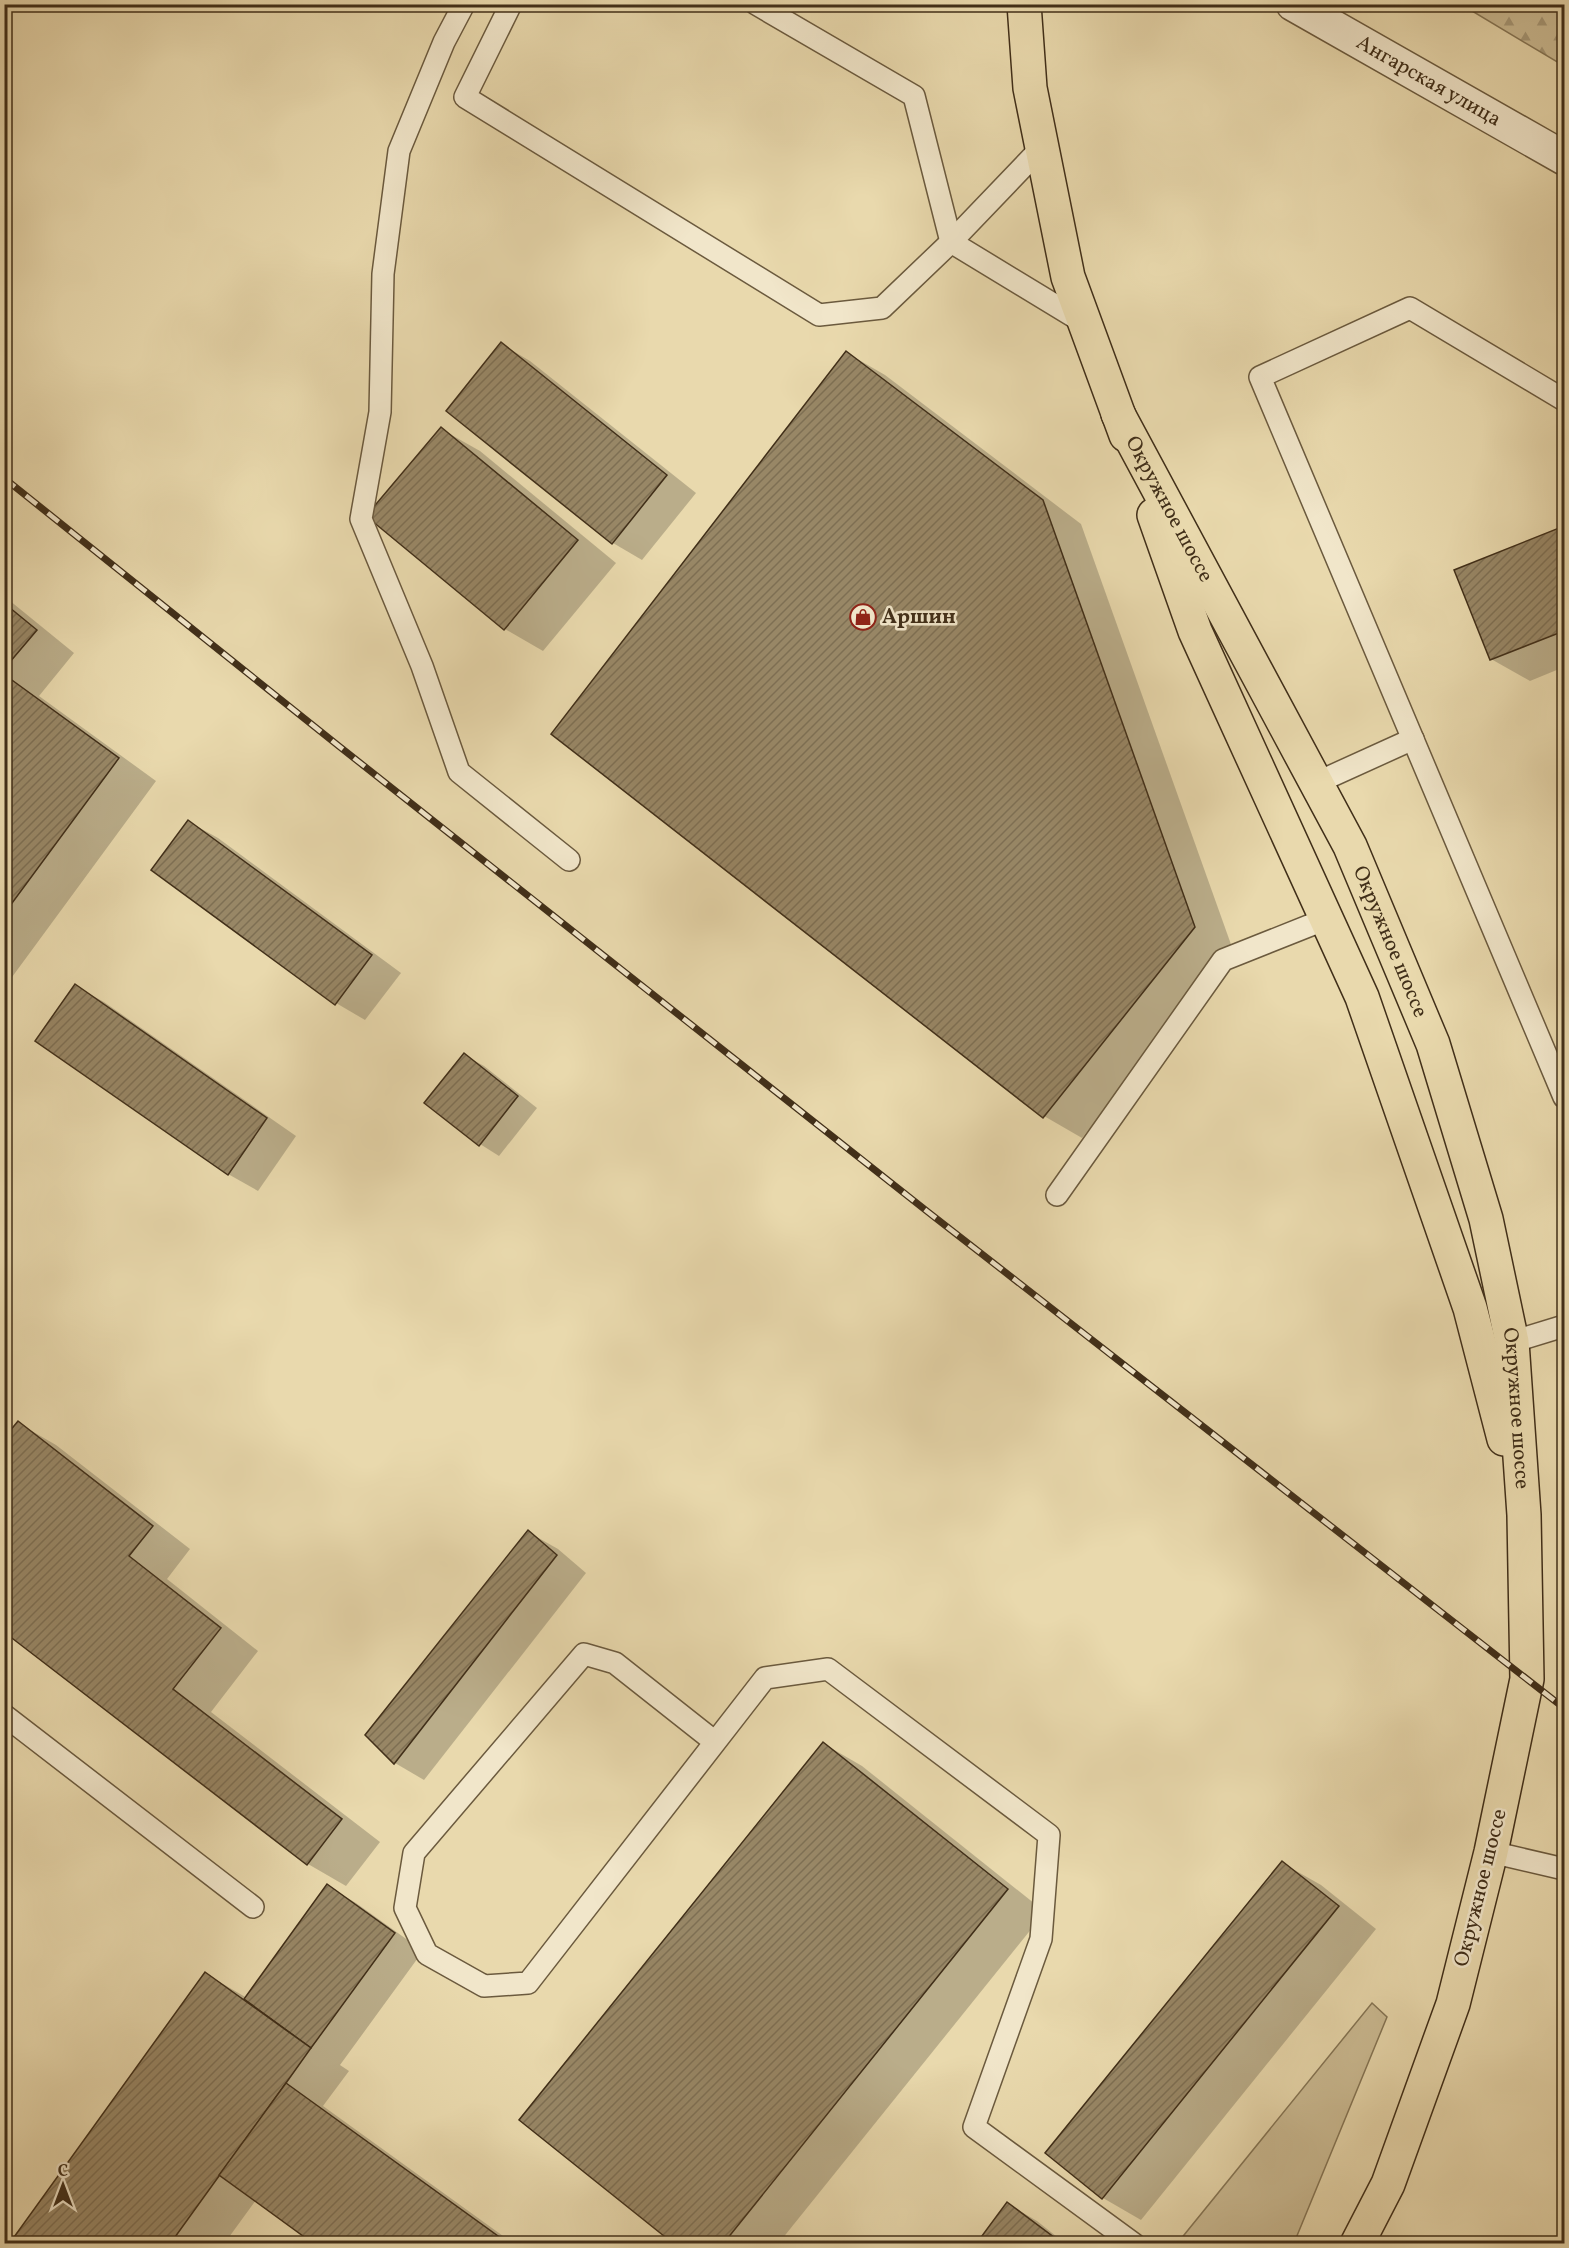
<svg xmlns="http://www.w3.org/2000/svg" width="1569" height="2248" font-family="Vollkorn,serif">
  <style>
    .green { fill: #ccbc94; stroke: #867656; stroke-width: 1.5 }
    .forest { fill: url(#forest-firs); stroke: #867656; stroke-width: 1.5 }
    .shadow { fill: #0003 }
    .building { fill: url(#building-hatch); stroke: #412f19; stroke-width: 1.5 }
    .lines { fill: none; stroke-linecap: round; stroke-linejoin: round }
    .lane-casing { stroke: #6b5a3e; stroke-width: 24 }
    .street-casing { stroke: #6b5a3e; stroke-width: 36 }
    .primary-casing { stroke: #412f19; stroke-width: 36 }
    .lane { stroke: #f1e6ca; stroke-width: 21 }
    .street { stroke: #f1e6ca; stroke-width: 33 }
    .primary { stroke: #e9d9ad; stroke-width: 33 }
    .rail-casing { stroke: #412f19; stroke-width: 7 }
    .rail { stroke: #f1e6ca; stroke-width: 4.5; stroke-dasharray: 14; stroke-linecap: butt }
    .labels { text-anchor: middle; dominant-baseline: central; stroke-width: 5; stroke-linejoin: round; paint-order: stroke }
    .street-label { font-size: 21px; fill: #412f19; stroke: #f1e6ca }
    .poi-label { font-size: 21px; font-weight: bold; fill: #412f19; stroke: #f1e6ca; text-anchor: start }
  </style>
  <defs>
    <pattern id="forest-firs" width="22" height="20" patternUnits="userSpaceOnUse" patternTransform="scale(1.5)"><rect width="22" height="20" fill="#ccbc94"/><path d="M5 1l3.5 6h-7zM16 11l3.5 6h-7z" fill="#a79978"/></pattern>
    <pattern id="building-hatch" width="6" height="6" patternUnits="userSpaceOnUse" patternTransform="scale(1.5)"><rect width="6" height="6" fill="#988766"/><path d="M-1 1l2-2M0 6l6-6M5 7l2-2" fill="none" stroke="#7e6f53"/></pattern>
  </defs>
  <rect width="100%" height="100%" fill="#e9d9ad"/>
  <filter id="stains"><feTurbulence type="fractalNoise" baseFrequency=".00333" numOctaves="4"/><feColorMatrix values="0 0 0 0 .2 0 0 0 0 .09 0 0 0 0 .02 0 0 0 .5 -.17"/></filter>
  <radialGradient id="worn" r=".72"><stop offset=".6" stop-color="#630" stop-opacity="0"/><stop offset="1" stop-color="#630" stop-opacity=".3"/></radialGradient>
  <path class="green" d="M1372 2003 1387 2017 1294 2243H1181L1180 2240Z"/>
  <path class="forest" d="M1462 5H1564V66Z"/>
  <g class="shadow">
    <path d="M501 344 530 361 696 493 642 560 613 543 448 411Z"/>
    <path d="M847 353 885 375 1081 524 1233 950 1082 1138 1044 1116Z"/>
    <path d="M441 429 480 451 616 563 543 651 505 629Z"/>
    <path d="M1564 528V667L1530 681 1491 659 1456 570Z"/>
    <path d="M4 596 74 653 39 696 156 781 4 988Z"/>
    <path d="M189 822 218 838 401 973 365 1020 336 1003Z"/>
    <path d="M75 986 104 1002 296 1136 258 1191 228 1174Z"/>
    <path d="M464 1055 484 1066 537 1108 499 1156 480 1144Z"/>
    <path d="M18 1423 56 1445 190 1549 167 1579 258 1651 211 1712 380 1842 346 1886 308 1864 4 1630Z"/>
    <path d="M528 1532 558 1549 586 1573 424 1780 395 1763Z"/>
    <path d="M824 1744 862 1766 1045 1912 778 2244H677Z"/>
    <path d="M1282 1863 1321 1885 1376 1929 1141 2220 1103 2198Z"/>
    <path d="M327 1886 356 1903 423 1951 340 2065 349 2071 323 2106 514 2244H317L256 2200 224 2244H11L206 1974 247 1998Z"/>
    <path d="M1008 2204 1037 2221 1066 2244H978Z"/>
  </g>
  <g class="building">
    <path d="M501 342 667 475 612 544 446 411Z"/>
    <path d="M846 351 1043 500 1195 927 1043 1118 551 734Z"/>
    <path d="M441 427 578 540 504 630 366 516Z"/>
    <path d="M1564 526V631L1490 660 1454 570Z"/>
    <path d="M4 603 37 630 4 669Z"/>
    <path d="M5 675 119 758 4 914V676Z"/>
    <path d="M188 820 372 955 335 1005 151 870Z"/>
    <path d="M75 984 267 1118 228 1175 35 1041Z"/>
    <path d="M464 1053 518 1096 479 1146 424 1103Z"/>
    <path d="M18 1421 153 1526 129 1556 221 1628 173 1689 342 1819 307 1865 4 1632V1438Z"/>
    <path d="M528 1530 557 1555 394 1764 365 1735Z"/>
    <path d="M823 1742 1008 1889 723 2244H674L519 2120Z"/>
    <path d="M1282 1861 1339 1906 1102 2199 1045 2153Z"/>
    <path d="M327 1884 395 1933 311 2048 244 1999Z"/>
    <path d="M205 1972 311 2048 286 2083 170 2244H9Z"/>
    <path d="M286 2083 509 2244H314L219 2175Z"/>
    <path d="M1007 2202 1059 2241 1057 2244H976Z"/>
  </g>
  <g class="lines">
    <g class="lane-casing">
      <g id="lane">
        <path d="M464 4 444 42 399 151 383 274 380 412 361 519 422 666 459 772 569 860"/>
        <path d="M511 4 465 97 819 315 882 308 951 242 1042 147"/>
        <path d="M756 4 914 96 951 242 1086 324"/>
        <path d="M1564 400 1410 308 1260 377 1564 1097"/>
        <path d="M1316 783 1413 739"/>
        <path d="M1057 1195 1223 960 1326 919"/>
        <path d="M1512 1342 1564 1326"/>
        <path d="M4 1715 253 1907"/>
        <path d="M715 1742 615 1663 584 1654 414 1853 405 1908 427 1954 484 1986 528 1983 765 1678 828 1669 1049 1835 1041 1939 974 2127 1134 2244"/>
        <path d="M1491 1852 1564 1869"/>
      </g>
    </g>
    <g class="street-casing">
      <g id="street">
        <path id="s1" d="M1293 4 1564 158"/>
      </g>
    </g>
    <g class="primary-casing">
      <g id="primary">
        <path d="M1024 4 1030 88 1068 277 1126 435"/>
        <path id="s2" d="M1118 414 1350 846 1433 1044 1486 1219 1512 1342 1524 1515 1527 1679 1491 1852 1453 2004 1388 2184 1357 2244"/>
        <path d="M1154 515 1195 631 1362 997 1470 1308 1504 1439"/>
      </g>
    </g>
    <use href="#lane" class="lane"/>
    <use href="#street" class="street"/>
    <use href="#primary" class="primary"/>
    <g class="rail-casing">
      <path id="rail" d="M4 478 340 747 928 1212 1564 1708"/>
    </g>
    <use href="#rail" class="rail"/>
  </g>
  <defs>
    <g id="shop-ring" transform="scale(1.35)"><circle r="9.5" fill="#f1e6ca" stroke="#8f2418" stroke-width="1.5"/><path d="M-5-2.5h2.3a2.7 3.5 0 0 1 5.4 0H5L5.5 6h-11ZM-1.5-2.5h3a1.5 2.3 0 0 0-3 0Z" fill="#8f2418"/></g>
  </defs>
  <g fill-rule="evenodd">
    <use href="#shop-ring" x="863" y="617"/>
  </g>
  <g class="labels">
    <g class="street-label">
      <text stroke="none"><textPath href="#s1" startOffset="156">Ангарская улица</textPath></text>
      <text stroke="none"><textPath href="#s2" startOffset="108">Окружное шоссе</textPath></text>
      <text stroke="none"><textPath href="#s2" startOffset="594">Окружное шоссе</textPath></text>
      <text stroke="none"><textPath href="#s2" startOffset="1080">Окружное шоссе</textPath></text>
      <text transform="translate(1481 1888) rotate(-76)">Окружное шоссе</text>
    </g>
    <g class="poi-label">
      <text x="882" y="617">Аршин</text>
    </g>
  </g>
  <rect width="1569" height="2248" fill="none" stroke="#e9d9ad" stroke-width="24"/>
  <rect x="6" y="6" width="1557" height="2236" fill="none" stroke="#412f19" stroke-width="3"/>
  <rect x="12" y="12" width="1545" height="2224" fill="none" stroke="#412f19" stroke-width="1.5"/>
  <g transform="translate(63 2185)" stroke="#f1e6ca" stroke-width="4.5" paint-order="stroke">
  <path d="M0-4.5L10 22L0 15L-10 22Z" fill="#412f19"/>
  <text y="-9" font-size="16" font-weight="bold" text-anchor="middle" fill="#412f19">С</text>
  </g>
  <rect width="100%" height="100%" filter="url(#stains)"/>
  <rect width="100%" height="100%" fill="url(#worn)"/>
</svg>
